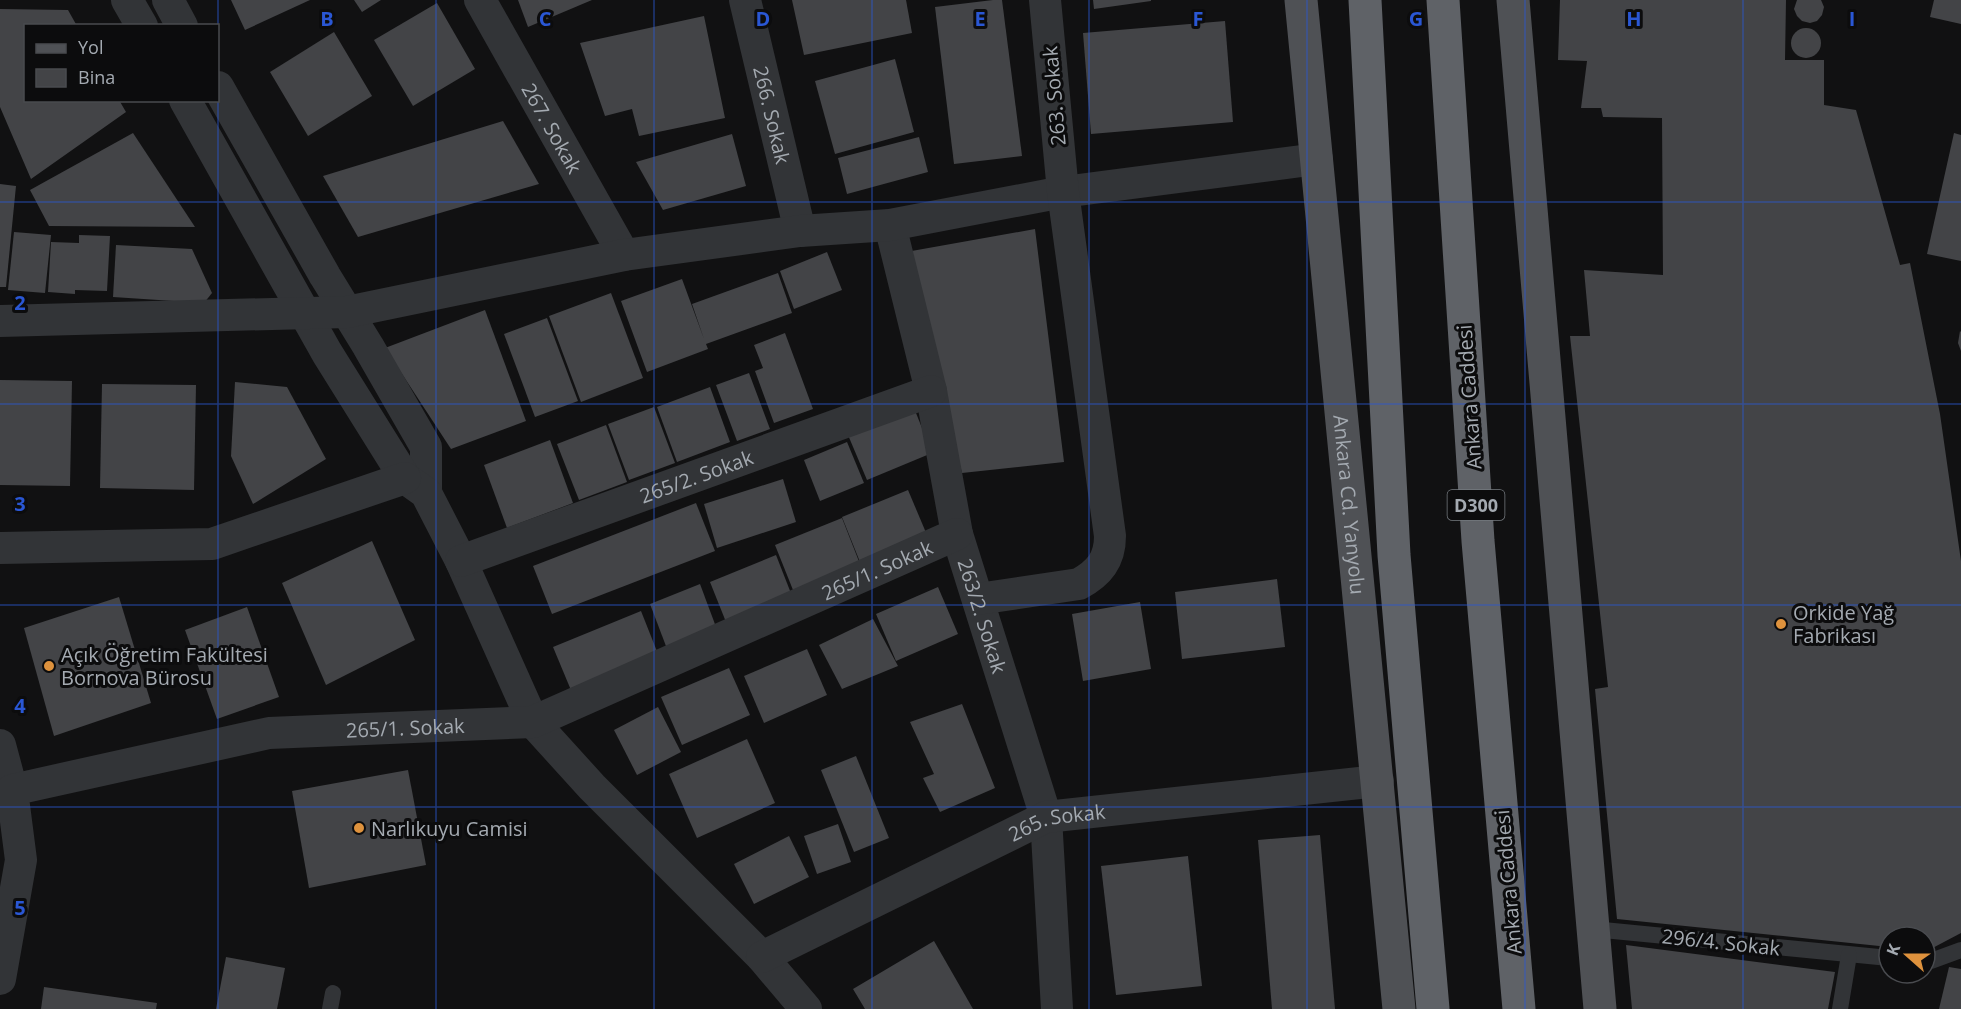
<svg xmlns="http://www.w3.org/2000/svg" width="1961" height="1009" font-family="'Open Sans',sans-serif">
  <style>
    .building { fill: #434447 }
    .lines { fill: none; stroke-linecap: round; stroke-linejoin: round }
    .lane { stroke: #323437; stroke-width: 16 }
    .street { stroke: #323437; stroke-width: 32 }
    .primary { stroke: #4f5155; stroke-width: 33 }
    .highway { stroke: #5f6267; stroke-width: 33 }
    .grid { fill: none; stroke: #2a57d4; stroke-width: 1.5; stroke-opacity: 0.55 }
    .poi-dot { fill: #de923d; stroke: #0c0c0d; stroke-width: 2 }
    .labels { text-anchor: middle; dominant-baseline: central; stroke-width: 6; stroke-linejoin: round; paint-order: stroke }
    .shield { fill: #0c0c0d; stroke: #767b80; stroke-width: 1.5 }
    .shield-label { font-size: 18px; font-weight: bold; fill: #a4aab1 }
    .street-label { font-size: 20px; fill: #a4aab1; stroke: #0c0c0d }
    .poi-label { font-size: 20px; fill: #a4aab1; stroke: #0c0c0d; text-anchor: start }
    .grid-label { font-size: 20px; text-anchor: middle; font-weight: bold; fill: #2a57d4; stroke: #0c0c0d; stroke-width: 6; stroke-linejoin: round; paint-order: stroke }
  </style>
  <rect width="100%" height="100%" fill="#111112"/>
  <g class="building">
    <path d="M231 0H310L245 30Z"/>
    <path d="M354 0H381L362 12Z"/>
    <path d="M518 0H592L528 27Z"/>
    <path d="M792 0H906L912 33 804 55Z"/>
    <path d="M993 0H1002L1022 156 954 164 935 7Z"/>
    <path d="M1093 0H1151V1L1094 9Z"/>
    <path d="M1560 0H1786L1785 60H1824V105L1856 110 1900 265 1910 263 1940 414 1961 561V933L1925 952V937H1889V947L1617 919 1595 689 1608 687 1570 336H1590L1584 270 1663 275 1662 118 1603 117 1601 108H1581L1587 61 1558 60Z"/>
    <path d="M1797 0H1821L1824 7 1822 15 1817 21 1810 23 1802 21 1797 16 1794 9Z"/>
    <path d="M1934 0H1961V24L1930 17Z"/>
    <path d="M437 3 475 69 413 106 374 40Z"/>
    <path d="M0 9 68 10 77 26H26V100H119L126 112 31 179 0 107Z"/>
    <path d="M704 16 725 118 639 136 632 109 605 116 580 43Z"/>
    <path d="M1225 21 1233 122 1091 134 1083 33Z"/>
    <circle cx="1806" cy="43" r="15"/>
    <path d="M334 32 372 96 308 136 270 72Z"/>
    <path d="M895 59 914 132 835 154 815 81Z"/>
    <path d="M503 121 539 184 358 237 323 176Z"/>
    <path d="M133 133 195 227 49 226 30 190Z"/>
    <path d="M1954 133 1961 135V261L1927 254Z"/>
    <path d="M732 134 746 186 663 210 636 162Z"/>
    <path d="M919 137 928 172 847 194 838 158Z"/>
    <path d="M0 184 16 186 6 287H0Z"/>
    <path d="M1035 229 1064 462 962 473 906 252Z"/>
    <path d="M14 232 51 235 45 293 8 290Z"/>
    <path d="M79 235 110 236 107 291 75 290V294L48 292 51 242 79 243Z"/>
    <path d="M116 245 192 249 212 293 204 303 113 297Z"/>
    <path d="M827 252 842 290 794 309 780 271Z"/>
    <path d="M778 273 792 313 706 344 708 349 647 372 621 301 682 279 704 339 692 304Z"/>
    <path d="M611 293 643 378 581 402 549 316Z"/>
    <path d="M485 310 526 421 451 449 385 348Z"/>
    <path d="M547 318 578 401 535 417 504 334Z"/>
    <path d="M1960 331 1961 332V351L1958 343Z"/>
    <path d="M785 333 813 409 774 423 755 371 763 368 754 345Z"/>
    <path d="M749 373 770 429 737 441 716 385Z"/>
    <path d="M0 380 72 381 70 486 0 485Z"/>
    <path d="M235 382 287 387 326 459 253 504 231 456Z"/>
    <path d="M102 384 196 385 194 490 100 488Z"/>
    <path d="M710 387 730 442 677 462 657 407Z"/>
    <path d="M654 407 675 463 629 480 608 424Z"/>
    <path d="M914 408 932 453 867 480 848 435Z"/>
    <path d="M606 425 627 482 579 500 557 444Z"/>
    <path d="M550 440 573 503 507 528 484 465Z"/>
    <path d="M847 442 864 483 820 501 804 460Z"/>
    <path d="M783 479 796 522 717 548 704 504Z"/>
    <path d="M908 490 927 535 860 562 842 517Z"/>
    <path d="M696 503 715 551 552 614 533 566Z"/>
    <path d="M842 518 860 564 793 590 775 545Z"/>
    <path d="M372 541 415 640 326 685 282 583Z"/>
    <path d="M776 555 794 601 728 627 710 582Z"/>
    <path d="M1277 579 1285 647 1182 659 1175 592Z"/>
    <path d="M700 584 719 635 669 654 650 604Z"/>
    <path d="M938 587 958 634 896 661 876 614Z"/>
    <path d="M119 597 151 703 54 736 24 628Z"/>
    <path d="M1140 602 1151 669 1083 681 1072 614Z"/>
    <path d="M247 607 279 697 217 719 185 630Z"/>
    <path d="M641 611 660 659 573 695 553 647Z"/>
    <path d="M873 619 898 666 842 689 819 645Z"/>
    <path d="M807 649 827 695 764 723 744 676Z"/>
    <path d="M729 668 750 715 682 745 661 697Z"/>
    <path d="M962 704 995 788 940 812 923 778 934 774 910 722Z"/>
    <path d="M658 707 681 752 637 775 614 730Z"/>
    <path d="M747 739 775 803 697 838 669 774Z"/>
    <path d="M856 756 889 838 854 852 821 770Z"/>
    <path d="M408 770 426 865 309 888 292 791Z"/>
    <path d="M838 824 851 862 817 874 804 836Z"/>
    <path d="M1320 835 1335 1009H1272L1258 840Z"/>
    <path d="M789 836 809 877 754 904 734 864Z"/>
    <path d="M1188 856 1202 986 1116 995 1101 866Z"/>
    <path d="M934 941 973 1009H865L853 989Z"/>
    <path d="M1626 945 1835 972 1828 1009H1632Z"/>
    <path d="M226 957 285 968 277 1009H216Z"/>
    <path d="M1949 967 1961 969V1009H1939Z"/>
    <path d="M44 987 157 1003 156 1009H41Z"/>
  </g>
  <g class="lines">
    <g class="lane">
      <path d="M1593 929 1889 958"/>
      <path d="M1925 961H1931L1961 950"/>
      <path d="M330 1009 333 993"/>
      <path d="M1840 1009 1849 955"/>
    </g>
    <g class="street">
      <path d="M127 0 142 26"/>
      <path d="M168 0 182 26"/>
      <path id="s1" d="M480 0 624 255"/>
      <path id="s2" d="M745 0 800 231"/>
      <path d="M218 87 325 276 368 346 426 447V493"/>
      <path d="M185 100 327 353 405 478 426 493 461 561 533 722 592 787 762 957 806 1009"/>
      <path id="s3" d="M890 225 931 391 957 534 1046 817 1057 1009"/>
      <path d="M0 321 347 312 624 255 800 231 890 225 1063 192 1317 159"/>
      <path d="M0 548 212 544 405 478"/>
      <path id="s4" d="M461 561 931 391"/>
      <path d="M978 599 1079 584C1099 573 1110 560 1110 536L1063 192 1045 0"/>
      <path d="M0 745 12 790"/>
      <path id="s5" d="M762 957 1046 817 1378 781"/>
      <path id="s6" d="M0 979 21 860 12 790 269 733 533 722 957 534"/>
    </g>
    <g class="primary">
      <path id="s7" d="M1301 0 1399 1009"/>
      <path d="M1513 0 1600 1009"/>
    </g>
    <g class="highway">
      <path d="M1365 0 1394 555 1433 1009"/>
      <path d="M1443 0 1478 541 1519 1009"/>
    </g>
  </g>
  <path class="grid" d="M218 0V1009M436 0V1009M654 0V1009M872 0V1009M1089 0V1009M1307 0V1009M1525 0V1009M1743 0V1009M0 202H1961M0 404H1961M0 605H1961M0 807H1961"/>
  <g class="poi-dot">
    <circle cx="1781" cy="624" r="6"/>
    <circle cx="49" cy="666" r="6"/>
    <circle cx="359" cy="828" r="6"/>
  </g>
  <g class="labels">
    <rect class="shield" x="1447.5" y="490" width="57" height="30" rx="4.5"/>
    <g class="shield-label">
      <text x="1476" y="505">D300</text>
    </g>
    <g class="street-label">
      <text transform="translate(1054 96) rotate(-95)">263. Sokak</text>
      <text stroke="none"><textPath href="#s2" startOffset="118">266. Sokak</textPath></text>
      <text stroke="none"><textPath href="#s1" startOffset="147">267. Sokak</textPath></text>
      <text transform="translate(1469 397) rotate(-94)">Ankara Caddesi</text>
      <text stroke="none"><textPath href="#s4" startOffset="250">265/2. Sokak</textPath></text>
      <text stroke="none"><textPath href="#s7" startOffset="507">Ankara Cd. Yanyolu</textPath></text>
      <text stroke="none"><textPath href="#s6" startOffset="1095">265/1. Sokak</textPath></text>
      <text stroke="none"><textPath href="#s3" startOffset="402">263/2. Sokak</textPath></text>
      <text stroke="none"><textPath href="#s6" startOffset="591">265/1. Sokak</textPath></text>
      <text stroke="none"><textPath href="#s5" startOffset="326">265. Sokak</textPath></text>
      <text transform="translate(1508 882) rotate(-95)">Ankara Caddesi</text>
      <text transform="translate(1721 942) rotate(6)">296/4. Sokak</text>
    </g>
    <g class="poi-label">
      <text x="1793" y="612">Orkide Yağ<tspan x="1793" dy="23">Fabrikası</tspan></text>
      <text x="61" y="654">Açık Öğretim Fakültesi<tspan x="61" dy="23">Bornova Bürosu</tspan></text>
      <text x="371" y="828">Narlıkuyu Camisi</text>
    </g>
  </g>
  <g class="grid-label">
    <text x="327" y="26">B</text>
    <text x="545" y="26">C</text>
    <text x="763" y="26">D</text>
    <text x="980" y="26">E</text>
    <text x="1198" y="26">F</text>
    <text x="1416" y="26">G</text>
    <text x="1634" y="26">H</text>
    <text x="1852" y="26">I</text>
    <text x="20" y="310">2</text>
    <text x="20" y="511">3</text>
    <text x="20" y="713">4</text>
    <text x="20" y="915">5</text>
  </g>
  <rect x="24" y="24" width="195" height="78" fill="#0c0c0d" stroke="#494b4f" stroke-width="1.5"/>
  <rect x="36" y="44" width="30" height="9" fill="#4f5155" stroke="#494b4f" stroke-width="1.5"/>
  <text x="78" y="54" font-size="18" fill="#a4aab1">Yol</text>
  <rect x="36" y="69" width="30" height="18" fill="#434447" stroke="#494b4f" stroke-width="1.5"/>
  <text x="78" y="84" font-size="18" fill="#a4aab1">Bina</text>
  <g transform="translate(1907 955) rotate(291)"><circle r="28" fill="#0c0c0d" stroke="#494b4f" stroke-width="1.5"/>
  <path d="M0-4.5L10 22L0 15L-10 22Z" fill="#de923d"/>
  <text y="-9" font-size="16" font-weight="bold" text-anchor="middle" fill="#a4aab1">K</text>
  </g>
</svg>
